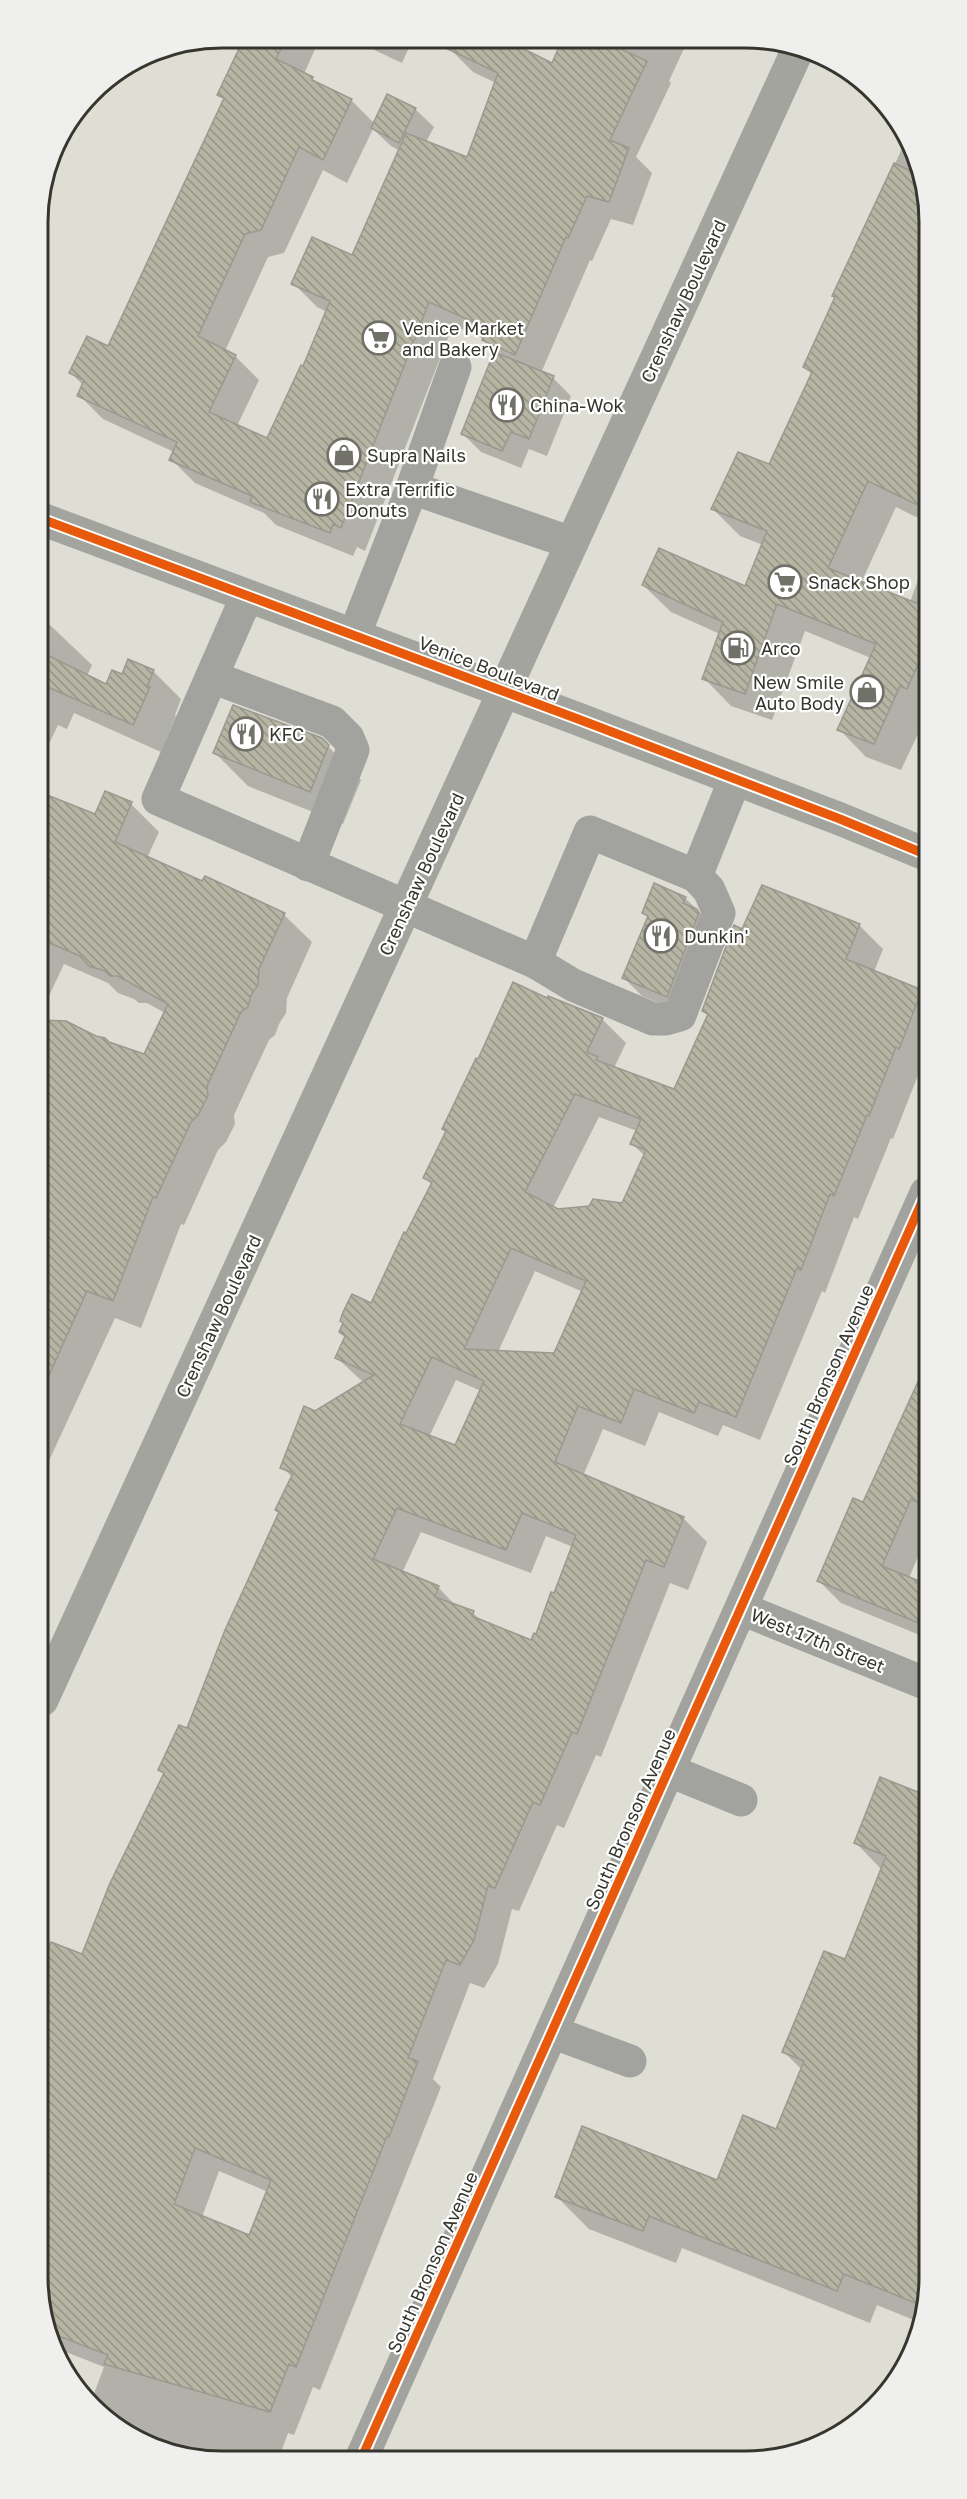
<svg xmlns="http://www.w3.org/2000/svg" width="967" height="2499" font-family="'Golos Text',sans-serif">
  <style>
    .shadow { fill: #0003; fill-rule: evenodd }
    .building { fill: url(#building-back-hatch); stroke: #999992; stroke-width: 1.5; fill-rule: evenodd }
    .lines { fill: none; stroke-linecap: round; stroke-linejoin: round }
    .minor { stroke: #a2a29e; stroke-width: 33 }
    .major { stroke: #a4a49f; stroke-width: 33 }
    .cycleway-casing { stroke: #fff; stroke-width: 13 }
    .cycleway { stroke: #e8590c; stroke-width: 9 }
    .labels { text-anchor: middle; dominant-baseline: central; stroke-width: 4.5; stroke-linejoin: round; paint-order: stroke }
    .street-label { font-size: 18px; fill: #36362f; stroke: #fff }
    .poi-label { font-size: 18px; fill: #36362f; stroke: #fff; text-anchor: start }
    .rim { fill: none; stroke: #36362f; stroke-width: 3 }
  </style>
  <defs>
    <pattern id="building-back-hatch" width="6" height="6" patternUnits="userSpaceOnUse" patternTransform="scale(1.5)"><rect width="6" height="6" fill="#b6b5a3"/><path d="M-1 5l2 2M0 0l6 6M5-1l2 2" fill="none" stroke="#959485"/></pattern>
  </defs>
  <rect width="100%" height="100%" fill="#deded5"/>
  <g class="shadow">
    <path d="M246 38H320L304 74 312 78 320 86 351 100 375 124 415 109 434 127 426 142 467 159 496 83 473 72 449 48 453 39H530L524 51 552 65 564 40H688L669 81 671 83 636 157 652 173 633 225 611 219 592 261 590 260 541 373 553 378 571 396 547 456 529 449 521 468 481 452 463 434 501 357 484 339 453 325 365 551 357 547 353 556 276 525 264 513 195 483 171 459 174 452 103 419 79 395 83 385 71 373 109 348 225 100 219 94ZM373 129 391 146 400 151 353 257 293 283 317 307 327 312 304 368 268 440 237 426 259 380 235 356 225 351 268 257 284 253 323 170 347 183Z"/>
    <path d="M349 38 413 39 402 63Z"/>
    <path d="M905 142 923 175 924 521 896 507 861 583 910 602 924 564 925 719 901 770 866 757 839 729 871 658 805 631 772 720 731 706 704 678 720 634 671 612 643 585 746 588 763 545 740 536 713 509 770 466 812 374 804 367 836 298 834 296Z"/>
    <path d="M39 620 50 625 92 665 87 676 107 686 122 676 129 661 153 671 181 699 175 715 176 716 161 752 74 713 67 729 58 725 39 765Z"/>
    <path d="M321 739 361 780 343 824 248 786 215 753Z"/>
    <path d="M47 800 95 816 131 804 159 832 147 858 203 883 284 915 312 942 287 998 286 1013 279 1024 275 1035 269 1040 234 1115 235 1124 226 1142 218 1150 184 1225 181 1224 141 1328 115 1318 41 1478 40 1016 145 1056 165 1013 147 1003H139L134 999 118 993 108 983 64 964 40 1015V859L49 839 40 830V813Z"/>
    <path d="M685 898 704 916 685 1014 642 996 624 978 649 918 644 913Z"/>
    <path d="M859 925 883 949 874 972 922 991 926 995V1065L923 1072 920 1070 893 1139 891 1138 858 1219 854 1217 825 1293 822 1291 760 1440 723 1425 718 1436 659 1412 645 1446 603 1429 583 1476 683 1518 707 1542 688 1590 670 1583 601 1757 596 1755 564 1828 557 1825 519 1911 512 1909 498 1964 484 1988 470 1983 433 2079 441 2087 320 2390 313 2387 294 2435 288 2433 279 2458H187L140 2442 90 2404 104 2367 66 2352 63 2358 44 2324 43 2034 48 2021 43 2016V1964L52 1944 83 1956 164 1775 160 1770 187 1730 280 1513 292 1477 282 1467 315 1412 364 1383 337 1358 346 1338 341 1332 372 1305 432 1185 425 1178 447 1132 444 1129 478 1061 548 1000 602 1019 626 1043 614 1068 674 1091 709 1016 703 1011 743 930ZM599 1117 637 1131 632 1144 645 1156 623 1205 558 1210 553 1208ZM535 1271 583 1292 555 1354 498 1352ZM456 1380 481 1391 456 1447 429 1437ZM421 1532 531 1573 546 1536 573 1547 554 1596 532 1642 482 1622 473 1613 457 1607 438 1587 402 1573ZM219 2171 268 2192 250 2237 202 2217Z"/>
    <path d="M927 1362V1535L909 1578 927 1585V1638L841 1603 819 1581 864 1504Z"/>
    <path d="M928 1798 929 2289 921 2323 877 2305 870 2323 682 2248 676 2263 589 2229 556 2196 717 2182 777 2131 802 2070 784 2052 845 1961 882 1870 856 1843Z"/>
  </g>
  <g class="building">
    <path d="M244 38H286L276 59 313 77 312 80 352 99 323 160 299 147 261 230 245 234 198 336 236 355 209 412 267 438 301 365 303 366 330 301 291 284 312 237 352 255 406 133 467 157 498 73 427 39H504L552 63 562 40H601L647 61 610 140 629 148 609 202 587 196 568 238 566 237 515 355 482 340 487 328 429 302 341 528 333 524 330 533 250 502 252 496 169 460 177 442 77 396 84 380 69 373 87 336 108 346 224 98 217 95Z"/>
    <path d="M387 94 416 108 399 143 371 128Z"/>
    <path d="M894 163 923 177 924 508 868 481 828 568 924 606 925 657 921 658 907 689 900 686 874 744 837 730 876 644 777 604 745 694 702 679 723 622 642 585 659 548 745 586 767 531 711 509 738 452 769 464 812 372 803 367 835 297 832 296Z"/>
    <path d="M494 352 554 376 529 439 511 432 502 451 461 434Z"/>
    <path d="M39 651 106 684 112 670 122 674 128 659 154 670 147 687H150L133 725 39 683Z"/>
    <path d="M233 705 322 738 329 745 310 792 213 753Z"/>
    <path d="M105 791 132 802 115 842 202 881 205 876 285 913 259 969 258 985 251 995 248 1007 241 1012 207 1086 208 1096 198 1115 191 1122 156 1198 153 1197 113 1301 87 1291 41 1393 40 1020 66 1021 96 1036 105 1038 109 1042 144 1054 168 1004 118 976H110L105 971 89 966 80 956 40 939V792L95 814Z"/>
    <path d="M654 883 686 897 683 903 697 909 699 913 667 997 622 978 648 916 642 913Z"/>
    <path d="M762 885 860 924 846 959 922 990 899 1049 896 1047 869 1116 867 1115 834 1196 830 1194 801 1270 797 1268 736 1417 699 1402 694 1413 634 1389 621 1423 578 1406 555 1462 684 1517 664 1567 646 1560 577 1734 572 1732 540 1805 533 1802 495 1888 488 1886 474 1940 460 1965 446 1960 408 2058 418 2061 389 2137 387 2136 296 2367 289 2364 270 2412 104 2364 108 2355 48 2332 44 2324 43 1963 51 1942 82 1954 110 1883 164 1773 158 1770 179 1725 187 1728 225 1630 279 1512 275 1510 293 1473 280 1468 304 1406 315 1411 374 1375 335 1358 345 1336 339 1332 343 1323 340 1321 343 1312 352 1294 371 1303 404 1232 406 1233 432 1182 423 1178 446 1131 442 1129 476 1058 478 1059 513 982 547 998 548 996 603 1018 587 1052 598 1057 596 1060 674 1089 708 1014 702 1011 734 925 742 929ZM575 1094 641 1119 630 1144 646 1150 622 1203 593 1199 589 1206 558 1209 525 1192ZM511 1248 586 1281 554 1353 464 1349ZM432 1357 484 1381 455 1445 400 1424ZM397 1508 506 1550 522 1513 576 1535 554 1593 551 1592 536 1634 534 1633 531 1640 472 1616 474 1611 435 1597 439 1586 373 1559ZM195 2148 271 2180 249 2235 174 2204Z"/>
    <path d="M927 1362V1507L911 1499 882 1566 927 1584V1608L921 1624 817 1581 853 1498 863 1502Z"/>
    <path d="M880 1777 928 1796 929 2289 925 2307 844 2274 837 2291 649 2216 643 2231 555 2197 582 2126 717 2180 743 2115 776 2129 804 2061 782 2052 824 1951 845 1959 886 1856 854 1843Z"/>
  </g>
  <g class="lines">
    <g class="minor">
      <path d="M412 488 572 543"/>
      <path d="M247 596 158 799 535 962 590 832 696 876 735 779"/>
      <path d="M354 636 412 488 455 367"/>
      <path d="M212 677 332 722 348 738 353 750 308 865"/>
      <path d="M535 962 573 985 653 1019H666L680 1015 719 913 709 890 696 876"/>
      <path d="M742 1609 927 1684"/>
      <path d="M670 1771 741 1800"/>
      <path d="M552 2032 630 2061"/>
      <path d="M362 2457 926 1193"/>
    </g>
    <g class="major">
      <path d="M39 518 578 719 840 819 925 854"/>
      <path d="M42 1700 799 47"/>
    </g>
    <g class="cycleway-casing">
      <g id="cycleway">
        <path d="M39 518 578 719 840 819 925 854"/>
        <path d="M362 2457 926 1193"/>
      </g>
    </g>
    <use href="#cycleway" class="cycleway"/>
  </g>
  <defs>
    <g id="supermarket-ring" transform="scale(1.725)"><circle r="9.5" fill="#fff" stroke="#717169" stroke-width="1.5"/><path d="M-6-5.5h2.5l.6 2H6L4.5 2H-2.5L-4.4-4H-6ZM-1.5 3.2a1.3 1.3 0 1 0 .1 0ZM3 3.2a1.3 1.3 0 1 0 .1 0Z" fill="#717169"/></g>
    <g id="restaurant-ring" transform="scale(1.725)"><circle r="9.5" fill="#fff" stroke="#717169" stroke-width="1.5"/><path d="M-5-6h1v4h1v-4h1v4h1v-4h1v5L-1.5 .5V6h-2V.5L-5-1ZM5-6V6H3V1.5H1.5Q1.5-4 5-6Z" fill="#717169"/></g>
    <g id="shop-ring" transform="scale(1.725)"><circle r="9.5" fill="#fff" stroke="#717169" stroke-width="1.5"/><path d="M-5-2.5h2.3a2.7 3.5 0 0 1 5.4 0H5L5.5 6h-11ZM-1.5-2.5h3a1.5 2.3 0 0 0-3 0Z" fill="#717169"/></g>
    <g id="fuel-ring" transform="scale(1.725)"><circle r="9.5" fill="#fff" stroke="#717169" stroke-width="1.5"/><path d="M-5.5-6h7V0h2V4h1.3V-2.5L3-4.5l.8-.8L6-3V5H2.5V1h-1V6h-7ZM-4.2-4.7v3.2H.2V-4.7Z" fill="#717169"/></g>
  </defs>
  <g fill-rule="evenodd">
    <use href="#supermarket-ring" x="379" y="338"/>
    <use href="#restaurant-ring" x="507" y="405"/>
    <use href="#shop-ring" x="344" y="455"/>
    <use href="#restaurant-ring" x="322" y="499"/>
    <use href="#supermarket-ring" x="785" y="582"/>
    <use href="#fuel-ring" x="738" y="648"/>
    <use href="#shop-ring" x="867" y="692"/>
    <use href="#restaurant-ring" x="246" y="734"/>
    <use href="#restaurant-ring" x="661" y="936"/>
  </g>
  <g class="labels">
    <g class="street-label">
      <text transform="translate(683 301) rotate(-65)">Crenshaw Boulevard</text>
      <text transform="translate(489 668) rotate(21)">Venice Boulevard</text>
      <text transform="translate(421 874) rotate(-65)">Crenshaw Boulevard</text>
      <text transform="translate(218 1316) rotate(-65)">Crenshaw Boulevard</text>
      <text transform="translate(828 1375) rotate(-66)">South Bronson Avenue</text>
      <text transform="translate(818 1640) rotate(22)">West 17th Street</text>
      <text transform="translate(630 1819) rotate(-66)">South Bronson Avenue</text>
      <text transform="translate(432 2262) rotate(-66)">South Bronson Avenue</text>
    </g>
    <g class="poi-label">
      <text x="402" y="328">Venice Market<tspan x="402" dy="21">and Bakery</tspan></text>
      <text x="530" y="405">China-Wok</text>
      <text x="367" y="455">Supra Nails</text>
      <text x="345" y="489">Extra Terrific<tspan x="345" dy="21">Donuts</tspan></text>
      <text x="808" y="582">Snack Shop</text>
      <text x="761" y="648">Arco</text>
      <text x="844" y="682" text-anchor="end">New Smile<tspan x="844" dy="21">Auto Body</tspan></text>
      <text x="269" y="734">KFC</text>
      <text x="684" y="936">Dunkin'</text>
    </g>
  </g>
  <path d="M0 0H967V2499H0ZM222 48H745A174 174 0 0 1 919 222V2277A174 174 0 0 1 745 2451H222A174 174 0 0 1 48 2277V222A174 174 0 0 1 222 48Z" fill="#efefee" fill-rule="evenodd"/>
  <path class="rim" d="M222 48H745A174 174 0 0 1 919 222V2277A174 174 0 0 1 745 2451H222A174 174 0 0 1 48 2277V222A174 174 0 0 1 222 48Z"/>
</svg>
